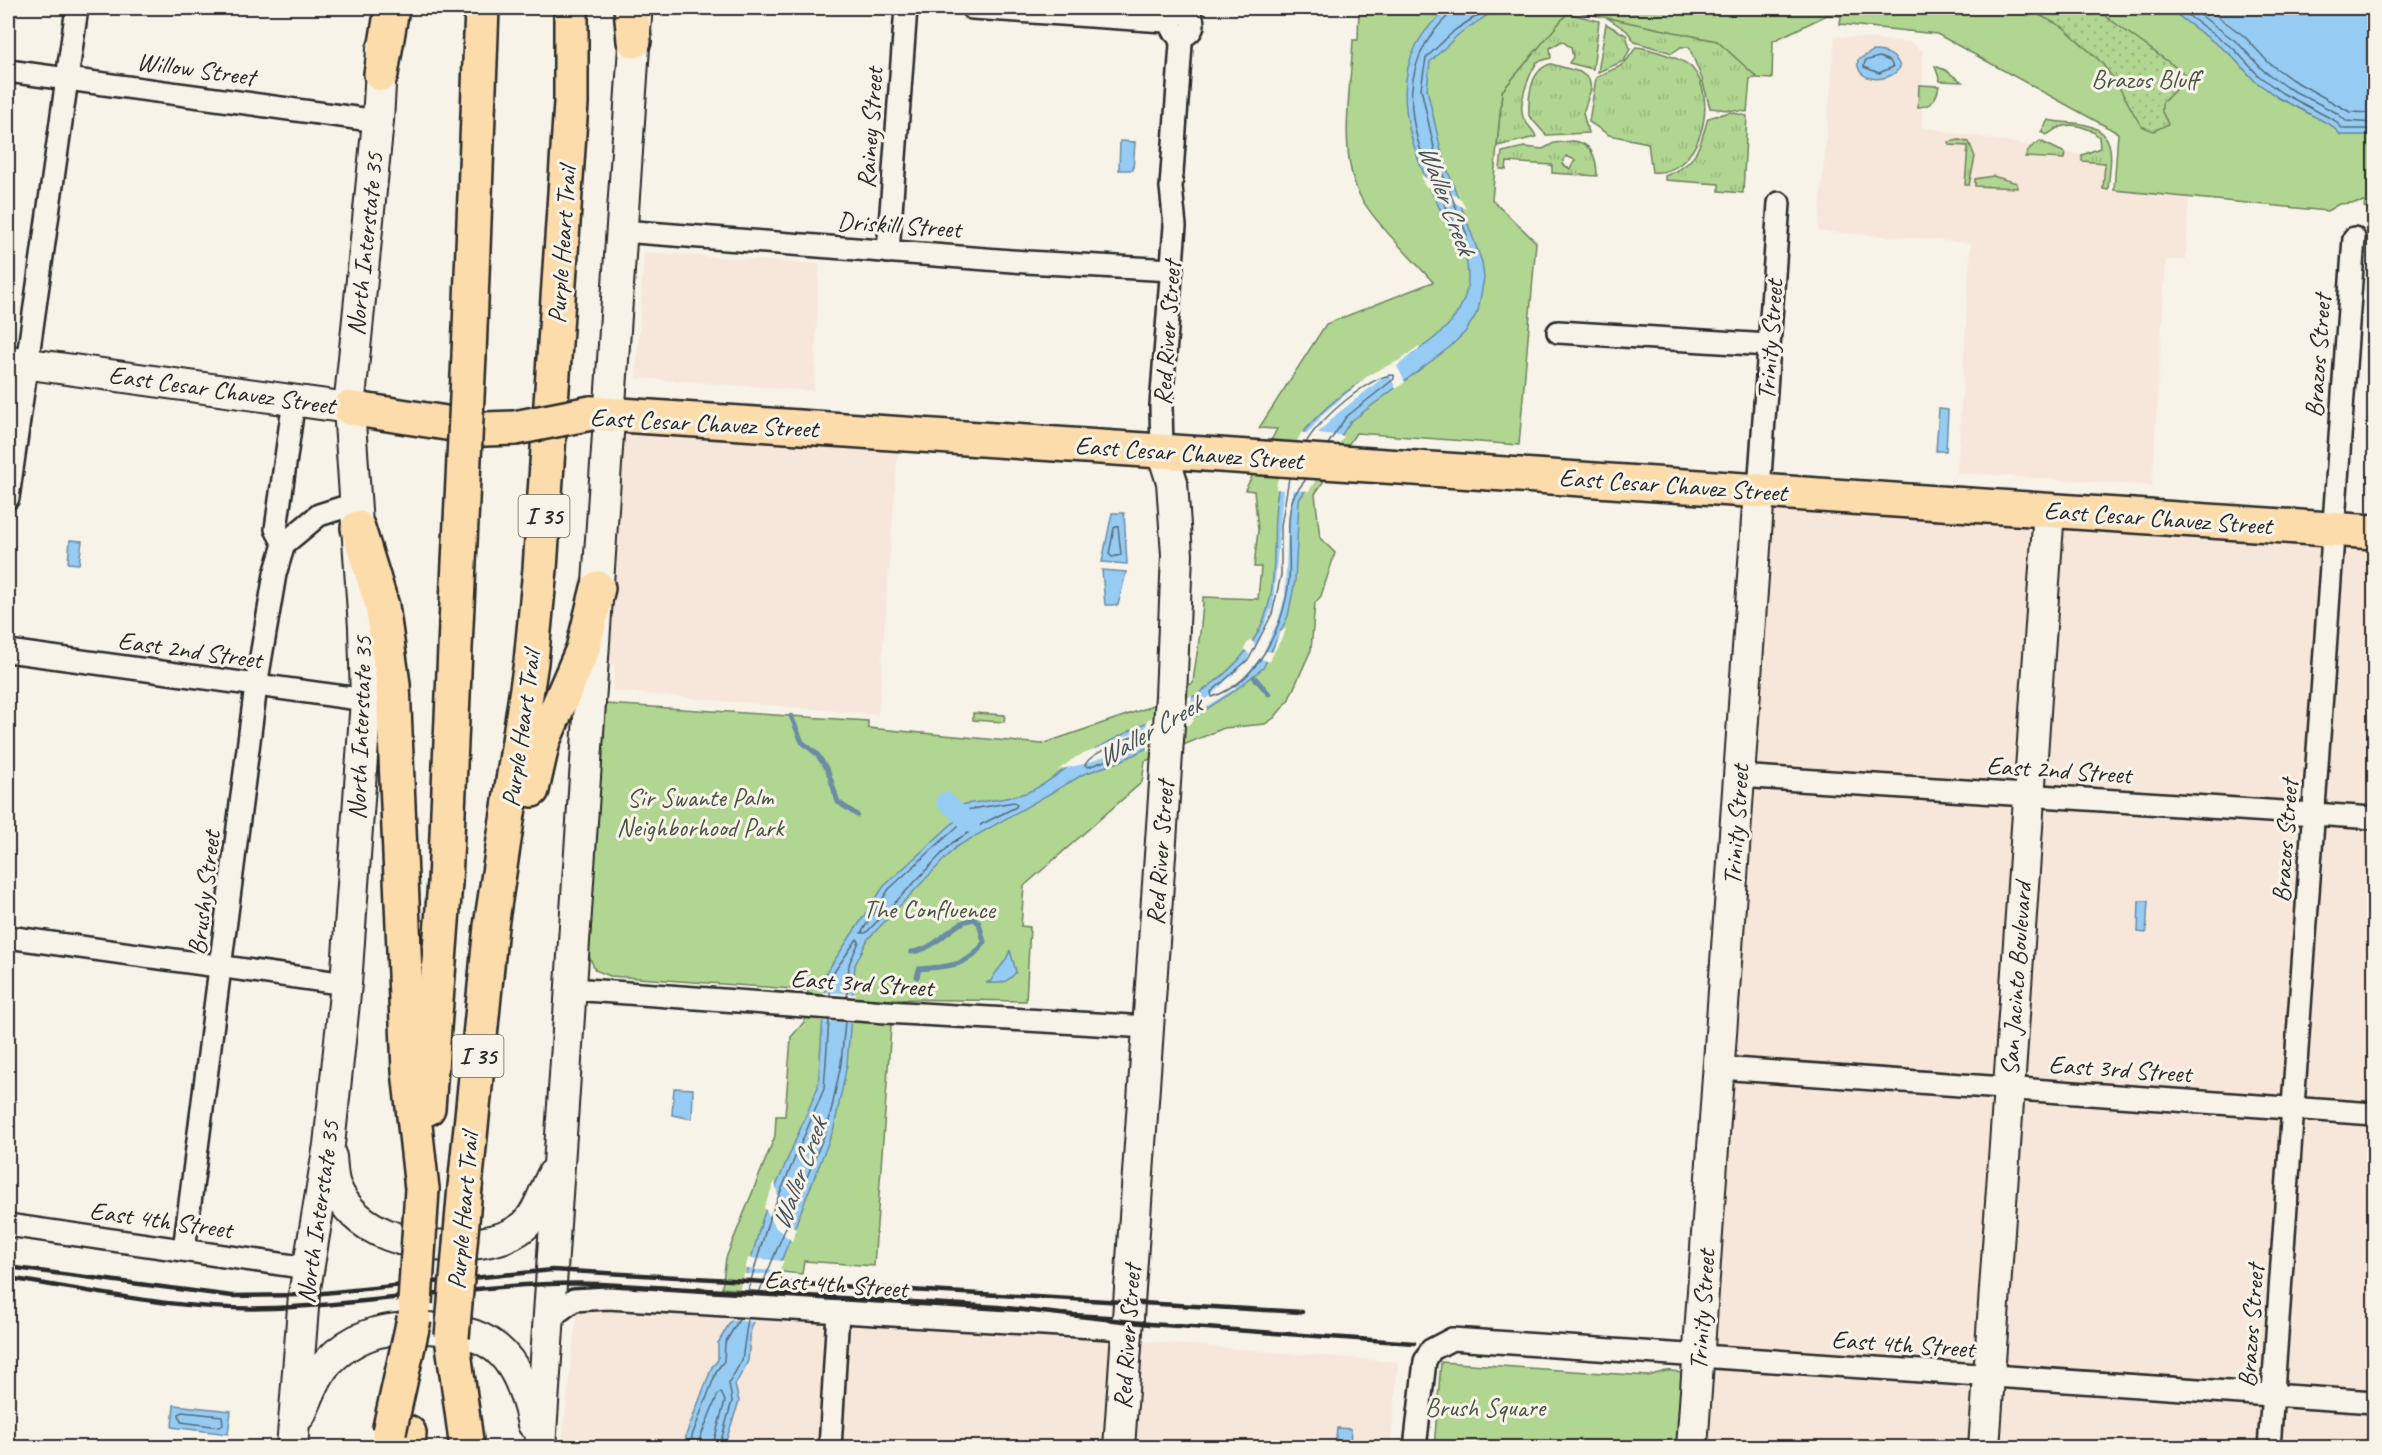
<svg xmlns="http://www.w3.org/2000/svg" width="2382" height="1455" font-family="Caveat,sans-serif">
  <style>
    .built { fill: #f7e7da }
    .grass { fill: url(#grass-tufts); stroke: #6e805e; stroke-width: 1.5; fill-rule: evenodd }
    .park { fill: #b1d691; stroke: #6e805e; stroke-width: 1.5 }
    .garden { fill: url(#garden-dots); stroke: #6e805e; stroke-width: 1.5 }
    .water { fill: #96ccf4; stroke: #6b8ca4; stroke-width: 1.5 }
    .pier { fill: #f7f3e8 }
    .lines { fill: none; stroke-linecap: round; stroke-linejoin: round }
    .shore { stroke: #566b7b; stroke-width: 1.5 }
    .stream { stroke: #6b8ca4; stroke-width: 5 }
    .canal { stroke: #96ccf4; stroke-width: 18 }
    .street-casing { stroke: #2b2b2b; stroke-width: 26 }
    .secondary-casing { stroke: #2b2b2b; stroke-width: 34 }
    .primary-casing { stroke: #2b2b2b; stroke-width: 38 }
    .highway-casing { stroke: #2b2b2b; stroke-width: 38 }
    .street { stroke: #f7f3e8; stroke-width: 21 }
    .secondary { stroke: #f7f3e8; stroke-width: 30 }
    .primary { stroke: #fddcac; stroke-width: 33 }
    .highway { stroke: #fddcac; stroke-width: 33 }
    .rail { stroke: #2b2b2b; stroke-width: 4.5 }
    .primary-bridge-casing { stroke: #2b2b2b; stroke-width: 38; stroke-linecap: butt }
    .highway-bridge-casing { stroke: #2b2b2b; stroke-width: 38; stroke-linecap: butt }
    .primary-bridge { stroke: #fddcac; stroke-width: 33 }
    .highway-bridge { stroke: #fddcac; stroke-width: 33 }
    .labels { text-anchor: middle; dominant-baseline: central; stroke-width: 6; stroke-linejoin: round; paint-order: stroke }
    .shield { fill: #f7f3e8; stroke: #686764; stroke-width: 1.5 }
    .shield-label { font-size: 24px; font-weight: bold; fill: #2b2b2b }
    .street-label { font-size: 26px; fill: #2b2b2b; stroke: #f7f3e8 }
    .park-label { font-size: 26px; fill: #4c5644; stroke: #f7f3e8 }
    .water-label { font-size: 27px; font-style: italic; fill: #46535d; stroke: #f7f3e8 }
  </style>
  <defs>
    <pattern id="grass-tufts" width="24" height="20" patternUnits="userSpaceOnUse" patternTransform="scale(1.5)"><rect width="24" height="20" fill="#b1d691"/><path d="M3 7l-1-3M5 7V3M7 7l1-3M15 17l-1-3M17 17v-4M19 17l1-3" fill="none" stroke="#98b87d"/></pattern>
    <pattern id="garden-dots" width="8" height="8" patternUnits="userSpaceOnUse" patternTransform="scale(1.5)"><rect width="8" height="8" fill="#b1d691"/><path d="M2 2h.1M6 6h.1" fill="none" stroke="#98b87d" stroke-width="1.8" stroke-linecap="round"/></pattern>
  </defs>
  <rect width="100%" height="100%" fill="#f7f3e8"/>
  <filter id="ink" filterUnits="userSpaceOnUse"><feTurbulence type="fractalNoise" baseFrequency=".0167" numOctaves="2"/><feDisplacementMap in="SourceGraphic" scale="12" xChannelSelector="R" yChannelSelector="G"/><feConvolveMatrix kernelMatrix="1 2 1 2 8 2 1 2 1" color-interpolation-filters="sRGB"/></filter>
  <g filter="url(#ink)">
    <g class="built">
      <path d="M1835 36 1910 42 1923 51 1922 127 2108 159 2107 190 2189 198 2186 260H2166L2152 486 1957 473 1971 243 1818 231Z"/>
      <path d="M644 252 819 264 814 391 636 378Z"/>
      <path d="M2374 423V499H2369Z"/>
      <path d="M620 428 898 449 878 715 612 691 615 669 610 663Z"/>
      <path d="M1771 506 2374 551V1447L1705 1448Z"/>
      <path d="M583 1307 1127 1334 1142 1335V1341L1398 1362 1391 1447 561 1448 577 1313Z"/>
    </g>
    <g class="grass">
      <path d="M1567 13 1599 21 1593 69 1569 63 1573 57 1571 48 1562 41 1550 48 1551 58 1537 62C1529 75 1518 102 1523 117 1526 125 1534 129 1536 137L1497 146 1502 91Z"/>
      <path d="M1606 17 1711 35 1761 77 1750 79 1747 112 1710 108 1702 79 1689 47H1681L1672 53 1635 42 1627 31Z"/>
      <path d="M1606 24 1626 35 1630 49 1624 61 1598 72Z"/>
      <path d="M1636 47C1647 48 1685 59 1692 68 1720 99 1700 177 1652 172L1648 143 1609 135 1589 122 1596 78C1620 63 1619 74 1636 47Z"/>
      <path d="M1551 64 1580 72 1589 79 1591 89 1583 113 1588 133 1546 135 1529 116C1528 98 1530 69 1551 64Z"/>
      <path d="M1935 66 1945 70 1962 82 1940 81Z"/>
      <path d="M1919 85 1939 86C1937 99 1931 107 1918 107Z"/>
      <path d="M1730 112 1747 116 1743 193 1719 191V184L1665 180V176C1698 164 1699 148 1708 118Z"/>
      <path d="M2048 120C2059 123 2070 122 2082 124 2120 131 2110 160 2108 190L2103 189 2105 163 2082 161V155L2100 148 2099 137C2090 127 2071 122 2058 128 2053 130 2050 134 2046 135L2041 132Z"/>
      <path d="M1959 140 1969 142 1975 157 1969 185H1965L1968 146 1949 145V142Z"/>
      <path d="M1572 141C1592 142 1597 158 1597 176L1552 173V165L1507 162 1506 170 1500 169 1502 152 1524 147 1543 149 1554 143ZM1566 156 1575 160 1570 169 1562 164Z"/>
      <path d="M2040 141 2065 153 2064 159 2025 157 2030 148Z"/>
      <path d="M1993 176 2017 183V188L1975 186V179Z"/>
      <path d="M973 713 1005 715 1004 722 973 720Z"/>
    </g>
    <g class="park">
      <path d="M1359 8H2168L2230 54 2255 81 2279 98 2331 125 2341 135H2368L2374 139V210L2364 207 2365 202 2339 204 2327 211 2114 190 2118 133 1937 34 1840 24 1841 16 1827 15 1773 41 1772 79 1758 78 1717 41 1570 10 1502 91 1492 200 1536 242 1519 445 1356 433 1315 494 1320 538 1335 553 1321 596 1315 603 1311 650 1288 701 1274 718 1265 724 1224 728 1145 761 1142 782 1024 886 1021 926 1030 927 1026 1001 893 999 874 1266 804 1261 802 1274 782 1272 780 1293 722 1288 726 1258 775 1136 776 1116H785L791 1037 804 1022 808 990 610 976 595 970 588 953 606 704 868 721V728L1042 744 1147 708 1193 683C1196 654 1203 626 1203 597L1258 599 1261 567H1254L1258 530 1254 491 1245 490 1277 429 1259 428 1326 324 1433 282C1413 259 1371 219 1359 194 1338 150 1351 88 1353 40H1358Z"/>
      <path d="M1441 1362 1648 1376C1661 1373 1669 1367 1682 1374L1680 1447 1434 1448Z"/>
    </g>
    <path class="garden" d="M2025 8H2094L2185 74 2187 78 2162 103V112L2168 124 2154 131 2141 126 2116 82 2101 62 2063 27Z"/>
    <g class="water">
      <path d="M1450 8H1498L1459 34 1430 62 1427 89 1442 155 1482 262 1484 278 1478 311 1466 331 1450 347 1350 422 1299 500 1295 581 1288 616 1263 668 1233 692 1145 749 1121 761 1084 774 956 847 868 939 855 965 847 1065 834 1128 782 1259 751 1327 748 1361 735 1385 739 1401 724 1447 685 1448 686 1435 712 1367 718 1360V1343L736 1312 763 1217 818 1087 826 973 884 886 955 821 952 813 956 806C978 801 1000 801 1022 794 1046 787 1066 766 1087 754 1155 713 1251 688 1270 599 1278 561 1270 520 1280 482 1283 472 1290 462 1294 453 1298 446 1301 436 1306 429 1323 409 1346 390 1369 378 1417 352 1483 321 1465 255 1425 184 1361 70 1450 8Z"/>
      <path d="M2168 8H2374V139L2368 135H2341L2331 125 2279 98 2255 81 2230 54Z"/>
      <path d="M1873 51C1885 51 1896 54 1900 67 1891 84 1854 83 1858 60Z"/>
      <path d="M1120 141 1135 142 1133 170H1119Z"/>
      <path d="M1939 409 1948 410 1946 451H1936Z"/>
      <path d="M1112 513H1124L1127 564 1102 562Z"/>
      <path d="M70 540 82 541 79 564 68 563Z"/>
      <path d="M1102 570 1126 572 1118 605H1105Z"/>
      <path d="M2139 901H2148L2146 933 2138 932Z"/>
      <path d="M1010 950 1016 972C1008 983 1000 984 986 983L991 981C996 969 1007 963 1010 950Z"/>
      <path d="M674 1088 693 1089 692 1119 672 1115Z"/>
      <path d="M174 1405 231 1411 228 1434 172 1427Z"/>
      <path d="M1337 1428 1351 1429 1350 1447H1335Z"/>
    </g>
    <g class="pier">
      <path d="M1421 175 1461 199 1466 209 1424 185Z"/>
      <path d="M1419 346 1420 348 1397 366 1405 382 1396 389 1389 373 1337 414 1318 433 1344 436 1309 491 1293 490 1288 521 1285 596 1279 618 1264 651 1273 652 1279 633 1287 628 1269 662 1260 658 1234 689 1191 716 1194 721 1147 751 1146 738 1088 763 1058 770 1076 757 1146 728 1147 720 1192 695 1191 707 1208 698 1244 664 1250 655 1244 649 1250 639 1256 646 1273 605 1283 490 1276 489 1277 481 1301 433H1308L1324 413 1370 374 1400 360Z"/>
      <path d="M821 992 856 994 853 1023 819 1021Z"/>
      <path d="M775 1181 780 1210 796 1230 792 1241 776 1228 764 1207Z"/>
      <path d="M748 1258 784 1261 779 1271 745 1269Z"/>
      <path d="M744 1274H778L756 1322 727 1320 733 1311Z"/>
    </g>
    <g class="lines">
      <g class="shore">
        <path d="M1452 8 1451 13C1388 69 1411 143 1446 207 1452 217 1456 232 1465 239L1467 235 1436 157 1421 88 1426 58 1455 30 1489 8"/>
        <path d="M2178 8 2234 49 2259 76 2282 93 2334 120 2343 129H2368L2374 132"/>
        <path d="M2191 8 2238 43 2263 70 2286 87 2337 113 2346 121 2374 123"/>
        <path d="M2206 8 2244 36 2269 63 2291 79 2350 112 2374 113"/>
        <path d="M1879 57 1890 61 1893 67 1879 73 1864 67 1865 61Z"/>
        <path d="M1306 443C1317 421 1370 375 1394 375V379L1346 417 1328 444"/>
        <path d="M1289 478 1281 526V575L1272 614 1249 659 1211 692 1212 697C1259 682 1284 625 1289 580 1291 557 1285 520 1293 498 1296 491 1302 485 1306 479"/>
        <path d="M1118 526 1121 555 1112 557 1109 554 1114 528Z"/>
        <path d="M1152 738 1119 756 1088 767 1085 765C1090 752 1138 735 1152 727"/>
        <path d="M1014 802 1017 804 1016 807 982 824 952 843 866 933H861L889 889 959 825 960 811Z"/>
        <path d="M830 996 832 975 857 939 859 942 849 964 847 997"/>
        <path d="M747 1294 769 1219 824 1089 829 1020"/>
        <path d="M758 1295 828 1126 841 1064 845 1021"/>
        <path d="M182 1412 222 1416 223 1425 220 1427 181 1422 179 1414Z"/>
        <path d="M691 1448 692 1436 717 1370 724 1361 725 1343 740 1318"/>
        <path d="M699 1448 700 1438 718 1394 721 1392 725 1401 712 1448"/>
        <path d="M719 1448 732 1401 729 1383 742 1360 748 1318"/>
      </g>
      <g class="stream">
        <path d="M1254 677 1269 694"/>
        <path d="M791 716 802 742 817 754 828 771 838 802 857 815"/>
        <path d="M911 952C938 950 949 923 974 919L979 923 984 942C969 968 945 966 919 969L917 977"/>
      </g>
      <path class="canal" d="M945 801 971 824"/>
      <g class="street-casing">
        <g id="street">
          <path d="M972 8 1164 21 1173 18"/>
          <circle cx="1182" cy="24" r="11"/>
          <path d="M8 71 378 121"/>
          <path d="M622 231 1026 262 1172 270"/>
          <path d="M888 252 906 8"/>
          <path d="M1558 332 1769 345"/>
          <path d="M1162 451 1161 406 1175 226 1171 187 1181 44 1178 34"/>
          <path d="M1759 491 1779 203"/>
          <path d="M8 498 77 8"/>
          <path d="M284 544 276 529 294 400"/>
          <path d="M8 651 366 700"/>
          <path d="M1739 776 2374 818"/>
          <path d="M8 937 346 984"/>
          <path d="M572 989 886 1012 1148 1027"/>
          <path d="M1719 1068 2374 1114"/>
          <path d="M8 1225 308 1268"/>
          <path d="M184 1250 256 686 275 574 284 544 319 515 357 503"/>
          <path d="M548 1319 574 1300 608 1298 1127 1329"/>
          <path d="M830 1448 838 1312"/>
          <path d="M1415 1448 1425 1361 1431 1350 1452 1339 2374 1402"/>
          <path d="M2269 1448 2354 238"/>
        </g>
      </g>
      <g class="secondary-casing">
        <g id="secondary">
          <path d="M8 361 349 408"/>
          <path d="M331 1157C332 1166 332 1177 335 1185 354 1235 416 1249 463 1245 484 1243 507 1240 524 1226 538 1214 544 1191 553 1174"/>
          <path d="M300 1415C308 1399 315 1375 328 1362 352 1337 380 1328 414 1328 489 1327 518 1350 533 1424"/>
          <path d="M292 1448 304 1295 329 1145 346 984 366 700 364 627 349 408 378 121 382 49"/>
          <path d="M540 1448 636 17"/>
          <path d="M1119 1448 1171 696 1177 555 1172 482 1162 451"/>
          <path d="M1692 1448 1759 491"/>
          <path d="M1984 1448 2049 510"/>
        </g>
      </g>
      <g class="primary-casing">
        <g id="primary">
          <path d="M349 408 485 429 515 428"/>
          <path d="M591 413 2374 532"/>
        </g>
      </g>
      <g class="highway-casing">
        <g id="highway">
          <path d="M631 8 634 41"/>
          <path d="M381 74 392 8"/>
          <path d="M469 355 482 8"/>
          <path d="M358 528 382 606 393 684 409 1071 422 1189"/>
          <path d="M532 790 543 741 583 649 598 588"/>
          <path d="M428 1108 445 882 456 625"/>
          <path d="M465 1187 491 926 531 662 540 569 571 103V8"/>
          <path d="M452 1337 467 1448"/>
          <path d="M408 1448 409 1433"/>
        </g>
      </g>
      <use href="#street" class="street"/>
      <use href="#secondary" class="secondary"/>
      <use href="#primary" class="primary"/>
      <use href="#highway" class="highway"/>
      <g class="rail">
        <path d="M8 1267 232 1296 304 1295 552 1270 1302 1312"/>
        <path d="M8 1278C95 1291 186 1312 274 1308 384 1304 491 1280 601 1284L998 1307 1150 1324 1414 1343"/>
      </g>
      <g class="primary-bridge-casing">
        <path id="primary-bridge" d="M515 428 591 413"/>
      </g>
      <g class="highway-bridge-casing">
        <g id="highway-bridge">
          <path d="M456 625 469 355"/>
          <path d="M415 1303 422 1189"/>
          <path d="M452 1337 465 1187"/>
          <path d="M389 1432 414 1319"/>
        </g>
      </g>
      <use href="#primary-bridge" class="primary-bridge"/>
      <use href="#highway-bridge" class="highway-bridge"/>
    </g>
  </g>
  <g class="labels">
    <g class="shield">
      <rect x="518.5" y="495" width="51" height="42" rx="4.5"/>
      <rect x="452.5" y="1035" width="51" height="42" rx="4.5"/>
    </g>
    <g class="shield-label">
      <text x="544" y="516">I 35</text>
      <text x="478" y="1056">I 35</text>
    </g>
    <g class="street-label">
      <text transform="translate(196 69) rotate(8)">Willow Street</text>
      <text transform="translate(870 128) rotate(-86)">Rainey Street</text>
      <text transform="translate(899 225) rotate(4)">Driskill Street</text>
      <text transform="translate(365 244) rotate(-84)">North Interstate 35</text>
      <text transform="translate(562 245) rotate(-86)">Purple Heart Trail</text>
      <text transform="translate(1167 333) rotate(-86)">Red River Street</text>
      <text transform="translate(1770 340) rotate(-86)">Trinity Street</text>
      <text transform="translate(2318 356) rotate(-86)">Brazos Street</text>
      <text transform="translate(222 390) rotate(8)">East Cesar Chavez Street</text>
      <text transform="translate(704 423) rotate(3)">East Cesar Chavez Street</text>
      <text transform="translate(1189 453) rotate(4)">East Cesar Chavez Street</text>
      <text transform="translate(1673 485) rotate(4)">East Cesar Chavez Street</text>
      <text transform="translate(2158 518) rotate(4)">East Cesar Chavez Street</text>
      <text transform="translate(190 650) rotate(8)">East 2nd Street</text>
      <text transform="translate(360 728) rotate(-88)">North Interstate 35</text>
      <text transform="translate(521 729) rotate(-82)">Purple Heart Trail</text>
      <text transform="translate(2059 770) rotate(4)">East 2nd Street</text>
      <text transform="translate(1736 825) rotate(-86)">Trinity Street</text>
      <text transform="translate(2285 841) rotate(-86)">Brazos Street</text>
      <text transform="translate(1160 853) rotate(-86)">Red River Street</text>
      <text transform="translate(204 893) rotate(-83)">Brushy Street</text>
      <text transform="translate(2016 979) rotate(-86)">San Jacinto Boulevard</text>
      <text transform="translate(862 983) rotate(4)">East 3rd Street</text>
      <text transform="translate(2120 1069) rotate(4)">East 3rd Street</text>
      <text transform="translate(463 1211) rotate(-85)">Purple Heart Trail</text>
      <text transform="translate(318 1212) rotate(-82)">North Interstate 35</text>
      <text transform="translate(161 1220) rotate(8)">East 4th Street</text>
      <text transform="translate(836 1284) rotate(4)">East 4th Street</text>
      <text transform="translate(1702 1310) rotate(-86)">Trinity Street</text>
      <text transform="translate(2251 1326) rotate(-86)">Brazos Street</text>
      <text transform="translate(1127 1337) rotate(-86)">Red River Street</text>
      <text transform="translate(1903 1344) rotate(4)">East 4th Street</text>
    </g>
    <g class="park-label">
      <text x="2145" y="79">Brazos Bluff</text>
      <text x="700" y="797">Sir Swante Palm<tspan x="700" dy="30">Neighborhood Park</tspan></text>
      <text x="929" y="909">The Confluence</text>
      <text x="1485" y="1407">Brush Square</text>
    </g>
    <g class="water-label">
      <text transform="translate(1447 199) rotate(69)">Waller Creek</text>
      <text transform="translate(1149 731) rotate(-30)">Waller Creek</text>
      <text transform="translate(799 1174) rotate(-70)">Waller Creek</text>
    </g>
  </g>
  <rect width="2382" height="1455" fill="none" stroke="#f7f3e8" stroke-width="30"/>
  <rect x="15" y="15" width="2352" height="1425" fill="none" stroke="#2b2b2b" stroke-width="2" filter="url(#ink)"/>
</svg>
